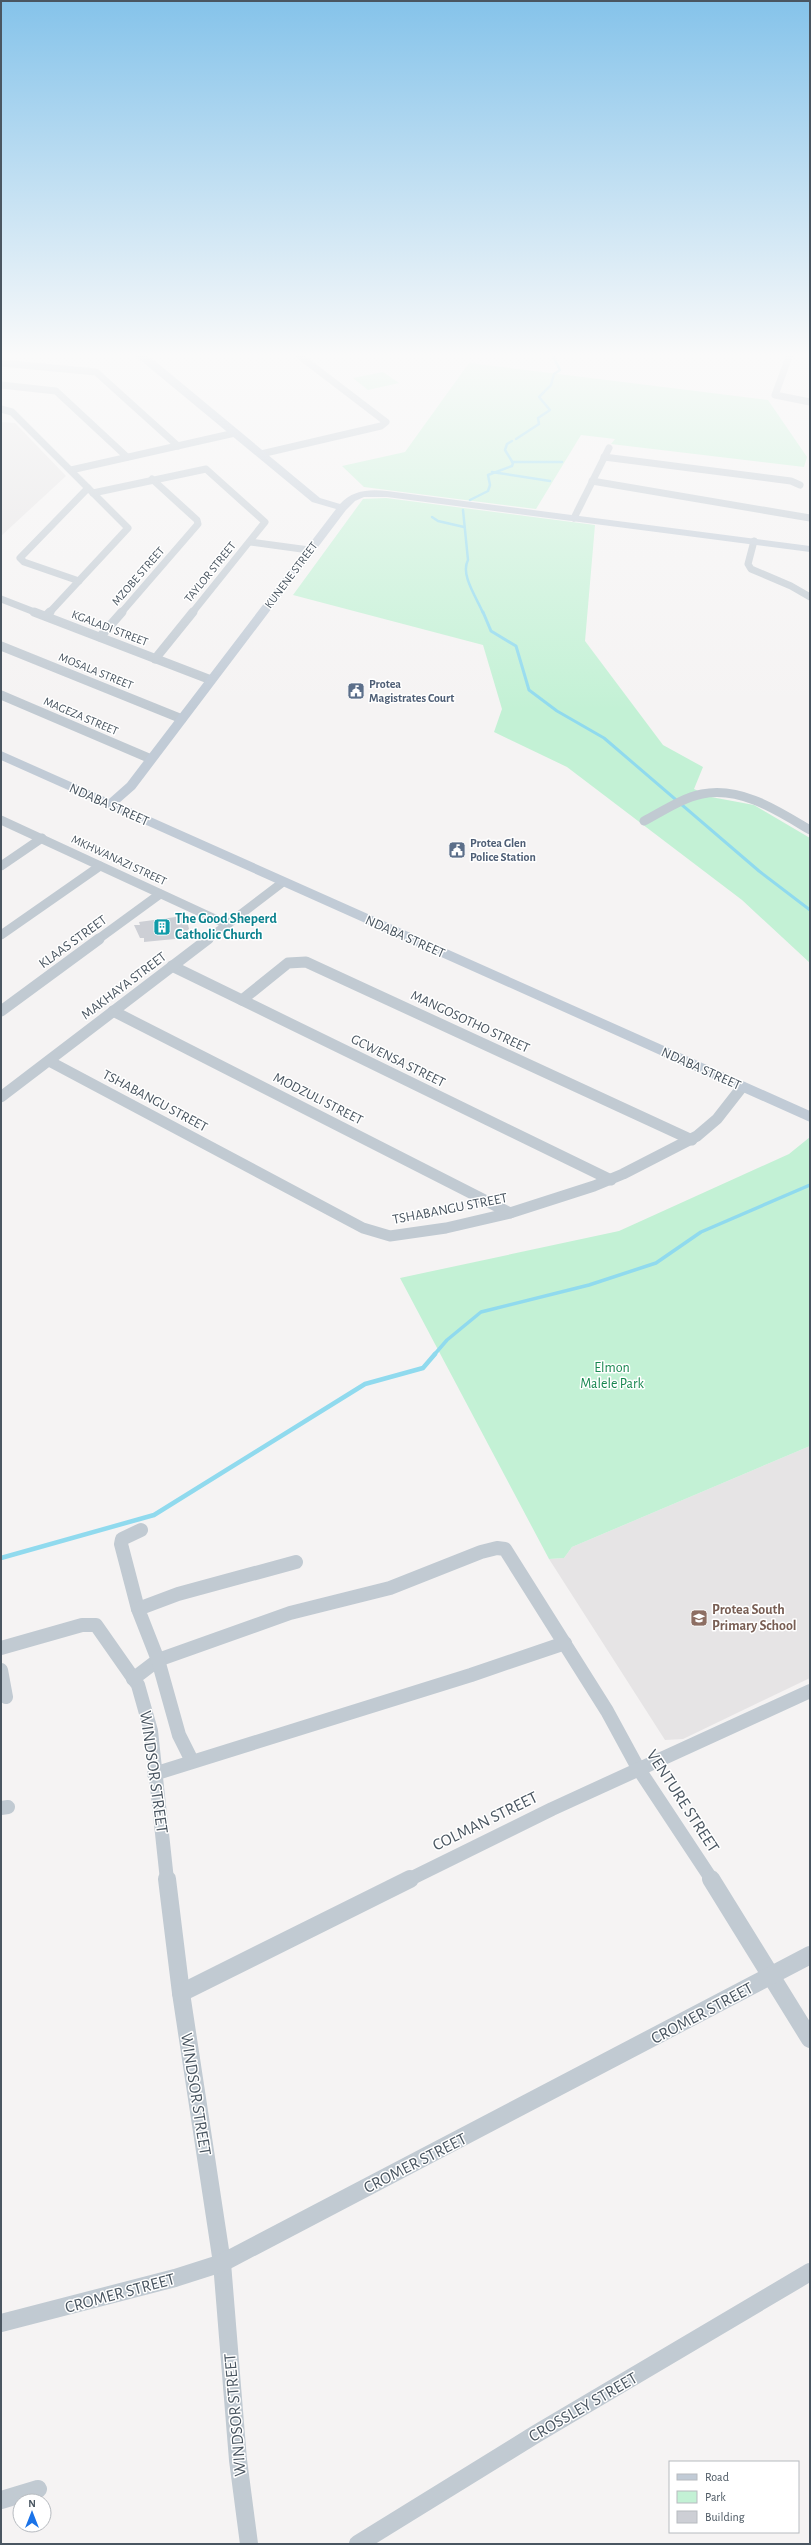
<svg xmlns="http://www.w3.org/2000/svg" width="811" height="2545" font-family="'Alegreya Sans',sans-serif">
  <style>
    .education { fill: #e6e4e5 }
    .green { fill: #c3f1d5 }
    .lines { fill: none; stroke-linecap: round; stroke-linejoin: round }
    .stream-far3 { stroke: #90daee; stroke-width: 2.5 }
    .stream-far2 { stroke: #90daee; stroke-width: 3 }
    .stream-far1 { stroke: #90daee; stroke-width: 3.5 }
    .stream { stroke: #90daee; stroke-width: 4.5 }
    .building { fill: #cdcfd5 }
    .street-far4 { stroke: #c1cad2; stroke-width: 7 }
    .street-far3 { stroke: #c1cad2; stroke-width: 9 }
    .street-far2 { stroke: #c1cad2; stroke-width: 11 }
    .street-far1 { stroke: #c1cad2; stroke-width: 14 }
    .street { stroke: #c1cad2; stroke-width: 18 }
    .secondary { fill: #c1cbd6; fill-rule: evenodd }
    .labels { text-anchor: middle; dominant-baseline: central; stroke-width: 3; stroke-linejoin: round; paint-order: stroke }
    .far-street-label { font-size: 12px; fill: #4a5661; stroke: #fff }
    .far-service-label { font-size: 12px; font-weight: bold; fill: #4e5e75; stroke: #fff; text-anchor: start }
    .street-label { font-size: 14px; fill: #4a5661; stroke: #fff }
    .culture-label { font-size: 14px; font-weight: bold; fill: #0d838f; stroke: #fff; text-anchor: start }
    .park-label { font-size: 14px; fill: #17864f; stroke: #fff }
    .education-label { font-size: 14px; font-weight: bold; fill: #785e54; stroke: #fff; text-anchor: start }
    .near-street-label { font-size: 17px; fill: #4a5661; stroke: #fff }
  </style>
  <rect width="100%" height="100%" fill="#f5f3f3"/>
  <g class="education">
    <path d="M1 422 15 423 66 476 1 536Z"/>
    <path d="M810 1446V1678L683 1739 665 1740 549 1559 564 1558 572 1547Z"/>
  </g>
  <g class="green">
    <path d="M469 363 768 400 807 457 804 467 611 444 615 439 581 435 536 509 364 487 342 466 405 452Z"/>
    <path d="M383 372 399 383 368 390 353 378Z"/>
    <path d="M386 498 595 525 585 641 663 745 703 767 694 789 711 797 754 805 810 838V963L742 900 567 767 494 732 502 709 483 645 293 595 363 499Z"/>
    <path d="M810 1137V1446L572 1547 564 1558 549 1559 400 1278 619 1231 789 1154Z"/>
  </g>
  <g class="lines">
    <g class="stream-far3">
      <path d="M516 439 539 424 538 418 550 410 539 397 551 385 554 374 560 370 552 354"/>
      <path d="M512 462H562"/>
      <path d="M492 472 550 481"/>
      <path d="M470 500 488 491 490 485 488 475 512 466 513 463 505 450 507 444 512 441"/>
      <path d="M463 510 468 560C460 575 477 598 483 613"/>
      <path d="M432 517 438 521 464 527"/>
    </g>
    <path class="stream-far2" d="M483 612 491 631 516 646 529 690 557 711 604 738 759 871 810 910"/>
    <path class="stream-far1" d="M434 1355 447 1340 481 1312 589 1285 656 1263 701 1232 810 1185"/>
    <path class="stream" d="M1 1558 154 1515 365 1384 423 1368 435 1354"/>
  </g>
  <path class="building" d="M183 916 187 921 189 929 184 933 185 938 144 942V938H140L134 925H140L139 922Z"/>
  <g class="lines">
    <g class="street-far4">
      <path d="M790 354 775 395 810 402"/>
      <path d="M1 363 96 372 178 446"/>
      <path d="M1 385 56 391 127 457"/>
      <path d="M1 409 12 412 128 528 49 613"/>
      <path d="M261 454 381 426 386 422 297 354"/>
      <path d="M604 457 791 481 800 485"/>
      <path d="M71 470 235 433"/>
      <path d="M592 481 810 518"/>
      <path d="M93 493 206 469 265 522 192 613"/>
      <path d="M574 518 609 448"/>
      <path d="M754 541 748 564 751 569 791 586 810 597"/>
      <path d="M250 542 309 550"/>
      <path d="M79 581 24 562 20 558 88 488"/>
      <path d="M1 599 37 613"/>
      <path d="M121 613 198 524 197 520 152 479"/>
    </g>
    <g class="street-far3">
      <path d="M34 612 211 680"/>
      <path d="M46 616 50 612"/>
      <path d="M100 637 122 612"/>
      <path d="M1 646 182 719"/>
      <path d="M155 659 193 612"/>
      <path d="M1 695 151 759"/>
      <path d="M1 820 226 924"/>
      <path d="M644 821C663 811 682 798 702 794 741 786 778 811 810 830"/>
      <path d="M1 866 42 838"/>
      <path d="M1 935 100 866"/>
      <path d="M97 940 160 894"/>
      <path d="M207 940 283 882"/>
    </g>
    <g class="street-far2">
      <path d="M172 966 611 1180"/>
      <path d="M242 1000 288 963 306 962 692 1140"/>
      <path d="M1 1011 99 939"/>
      <path d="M113 1011 510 1213"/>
      <path d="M49 1061 363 1228 390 1236 446 1228 510 1213 594 1186 623 1174 697 1136 717 1119 742 1087"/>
      <path d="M1 1097 208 939"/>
    </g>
    <g class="street-far1">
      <path d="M138 1609 121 1544 122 1539 141 1530"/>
      <path d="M1 1648 82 1625H96L138 1685 151 1731 167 1880"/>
      <path d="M1 1670 6 1697"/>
      <path d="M133 1679 158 1660 290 1613 390 1588 481 1552 497 1548 505 1549 607 1711 638 1768 712 1880"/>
      <path d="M192 1761 179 1735 158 1660 138 1609 178 1594 296 1562"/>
      <path d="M154 1774 471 1675 565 1643"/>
      <path d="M1 1808 8 1807"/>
      <path d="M408 1880 552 1809 810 1691"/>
    </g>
    <g class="street">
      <path d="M167 1879 181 1993 222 2263 238 2460 249 2544"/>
      <path d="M711 1879 810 2039"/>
      <path d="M181 1993 410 1879"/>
      <path d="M1 2323 175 2278 222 2263 810 1955"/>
      <path d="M1 2500 38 2489"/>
      <path d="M358 2544 536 2434 810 2272"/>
    </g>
    <path class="secondary" d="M133 354H143L155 361 320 498 340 504C352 490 370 489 387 491L810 546V552L387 497H364L355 501 346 510 135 789 119 803 810 1111V1122L1 760V751L109 799 127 783 336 509 312 502Z"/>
  </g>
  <linearGradient id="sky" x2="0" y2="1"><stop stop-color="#85c3ea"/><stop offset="0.5" stop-color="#fafafa"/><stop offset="1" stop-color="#fafafa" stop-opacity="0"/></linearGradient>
  <rect width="811" height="710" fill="url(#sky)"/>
  <defs>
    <g id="civic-square" transform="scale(0.9)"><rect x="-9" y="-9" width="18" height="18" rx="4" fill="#5c6f8a" stroke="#fff"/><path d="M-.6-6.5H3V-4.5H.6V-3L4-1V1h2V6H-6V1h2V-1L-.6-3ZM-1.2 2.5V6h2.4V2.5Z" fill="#fff"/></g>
    <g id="building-square" transform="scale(0.9)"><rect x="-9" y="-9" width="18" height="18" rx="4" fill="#0f9aa8" stroke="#fff"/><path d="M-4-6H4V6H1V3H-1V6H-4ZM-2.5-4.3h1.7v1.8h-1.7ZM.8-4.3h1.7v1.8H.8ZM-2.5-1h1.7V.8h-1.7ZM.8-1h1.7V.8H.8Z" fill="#fff"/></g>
    <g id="school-square" transform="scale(0.9)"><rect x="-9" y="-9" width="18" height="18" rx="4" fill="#8d6e63" stroke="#fff"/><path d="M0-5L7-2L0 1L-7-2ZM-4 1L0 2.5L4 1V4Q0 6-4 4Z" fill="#fff"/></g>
  </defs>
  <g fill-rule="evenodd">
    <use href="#civic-square" x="356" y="691"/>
    <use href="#civic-square" x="457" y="850"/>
    <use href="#building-square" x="162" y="927"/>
    <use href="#school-square" x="699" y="1618"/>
  </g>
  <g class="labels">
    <g class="far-street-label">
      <text transform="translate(210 572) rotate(-51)">TAYLOR STREET</text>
      <text transform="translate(291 575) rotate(-53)">KUNENE STREET</text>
      <text transform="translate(138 576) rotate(-49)">MZOBE STREET</text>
      <text transform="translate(110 628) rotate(21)">KGALADI STREET</text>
      <text transform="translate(96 671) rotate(22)">MOSALA STREET</text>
      <text transform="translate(81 716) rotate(23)">MAGEZA STREET</text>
      <text transform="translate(119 860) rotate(25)">MKHWANAZI STREET</text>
    </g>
    <g class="far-service-label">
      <text x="369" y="684">Protea<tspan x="369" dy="14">Magistrates Court</tspan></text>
      <text x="470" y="843">Protea Glen<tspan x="470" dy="14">Police Station</tspan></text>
    </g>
    <g class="street-label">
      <text transform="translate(109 805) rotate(24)">NDABA STREET</text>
      <text transform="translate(405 937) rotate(24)">NDABA STREET</text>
      <text transform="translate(73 942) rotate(-36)">KLAAS STREET</text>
      <text transform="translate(124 986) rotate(-37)">MAKHAYA STREET</text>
      <text transform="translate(470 1022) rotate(25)">MANGOSOTHO STREET</text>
      <text transform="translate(398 1061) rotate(26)">GCWENSA STREET</text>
      <text transform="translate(701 1069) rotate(24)">NDABA STREET</text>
      <text transform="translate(318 1099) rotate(27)">MODZULI STREET</text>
      <text transform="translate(155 1101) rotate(28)">TSHABANGU STREET</text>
      <text transform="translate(450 1209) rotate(-11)">TSHABANGU STREET</text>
    </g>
    <g class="culture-label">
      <text x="175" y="919">The Good Sheperd<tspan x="175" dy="16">Catholic Church</tspan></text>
    </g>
    <g class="park-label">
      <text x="612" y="1368">Elmon<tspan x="612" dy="16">Malele Park</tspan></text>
    </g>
    <g class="education-label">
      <text x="712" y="1610">Protea South<tspan x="712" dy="16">Primary School</tspan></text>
    </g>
    <g class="near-street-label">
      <text transform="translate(154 1772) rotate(82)">WINDSOR STREET</text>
      <text transform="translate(683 1801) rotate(57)">VENTURE STREET</text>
      <text transform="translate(485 1821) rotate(-26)">COLMAN STREET</text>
      <text transform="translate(702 2013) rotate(-28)">CROMER STREET</text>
      <text transform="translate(196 2094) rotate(81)">WINDSOR STREET</text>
      <text transform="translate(415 2163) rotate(-27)">CROMER STREET</text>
      <text transform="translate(120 2293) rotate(-15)">CROMER STREET</text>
      <text transform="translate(583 2407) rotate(-30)">CROSSLEY STREET</text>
      <text transform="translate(235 2415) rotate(-95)">WINDSOR STREET</text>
    </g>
  </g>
  <rect width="811" height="2545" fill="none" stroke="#4a5661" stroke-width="4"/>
  <rect x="669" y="2461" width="130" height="72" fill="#ffffff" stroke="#b7bbc0"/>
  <rect x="677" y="2474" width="20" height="6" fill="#c1cbd6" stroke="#b7bbc0"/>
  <text x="705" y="2481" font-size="12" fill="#4a5661">Road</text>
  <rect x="677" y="2491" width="20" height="12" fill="#c3f1d5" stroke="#b7bbc0"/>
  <text x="705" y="2501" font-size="12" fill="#4a5661">Park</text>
  <rect x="677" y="2511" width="20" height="12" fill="#cdcfd5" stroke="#b7bbc0"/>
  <text x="705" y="2521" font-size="12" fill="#4a5661">Building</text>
  <g transform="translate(32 2513)"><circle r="19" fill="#ffffff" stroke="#b7bbc0"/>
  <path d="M0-3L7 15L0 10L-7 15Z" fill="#1a73e8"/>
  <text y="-6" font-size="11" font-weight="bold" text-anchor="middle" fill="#4a5661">N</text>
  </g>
</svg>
